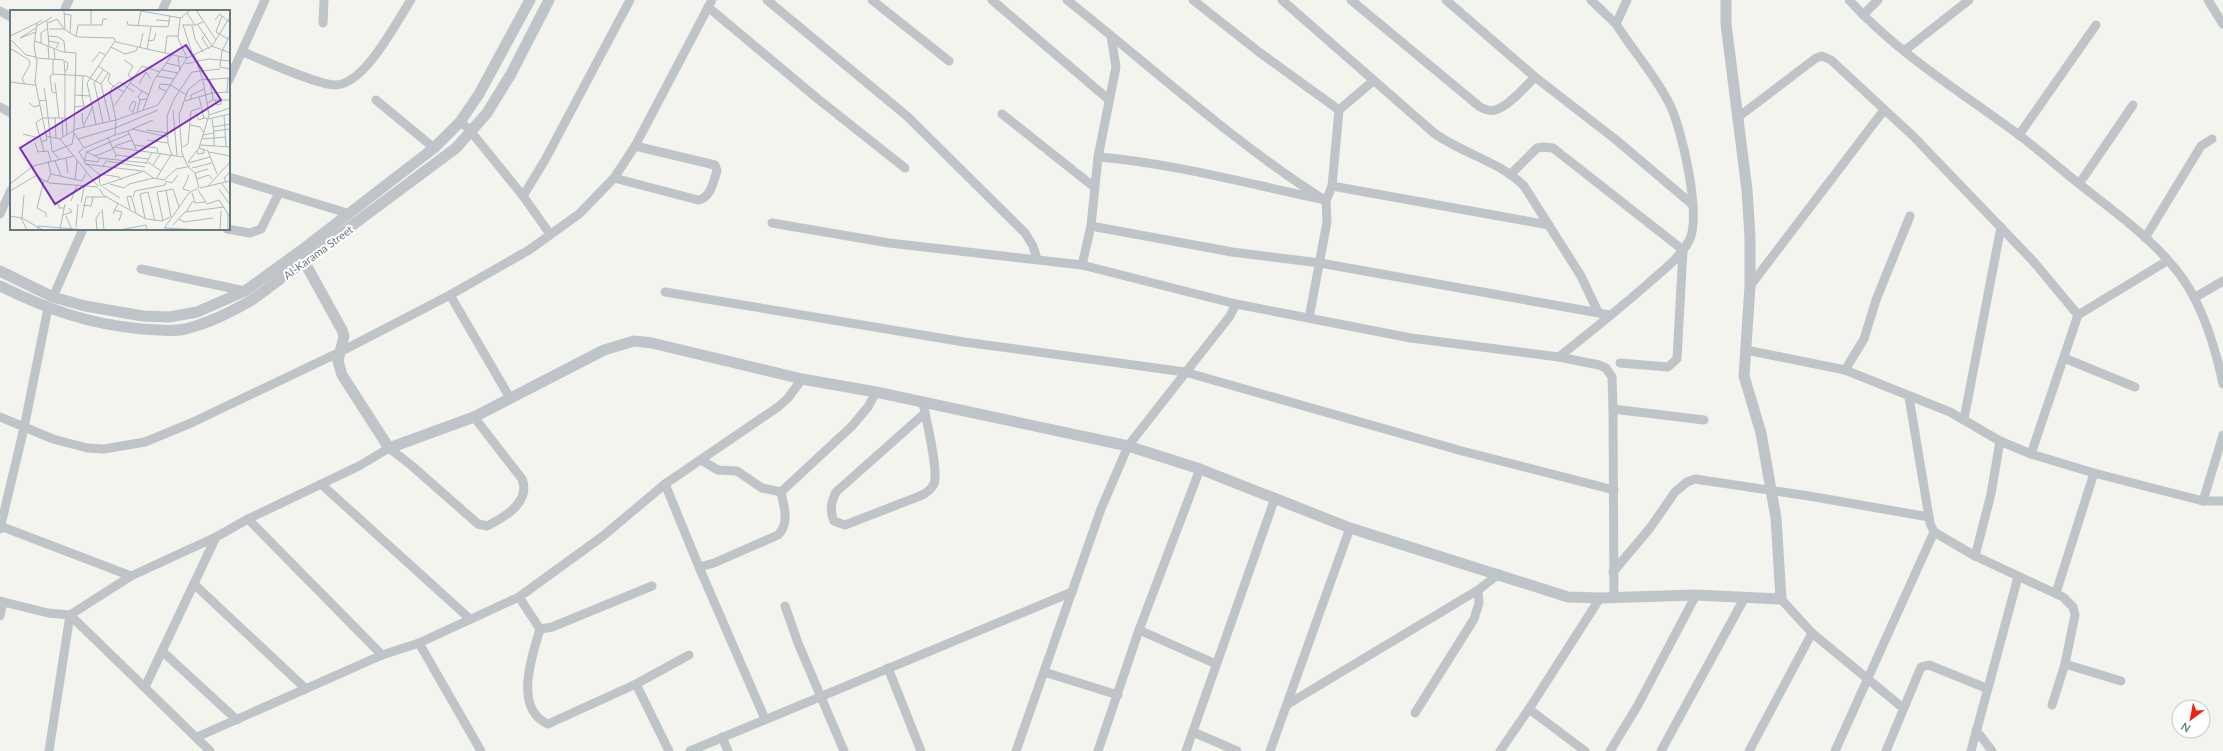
<svg xmlns="http://www.w3.org/2000/svg" width="2223" height="751" font-family="Lato,sans-serif">
  <style>
    .lines { fill: none; stroke-linecap: round; stroke-linejoin: round }
    .minor { stroke: #bec4c7; stroke-width: 9 }
    .tertiary { stroke: #bec4c7; stroke-width: 11 }
    .labels { text-anchor: middle; dominant-baseline: central; stroke-width: 4; stroke-linejoin: round; paint-order: stroke }
    .street-label { font-size: 11px; fill: #617a83; stroke: #fff }
    .inset-road { fill: none; stroke: #acb8ba; stroke-width: 1 }
    .view { fill: #7b2cbf; fill-opacity: 0.15; stroke: #7b2cbf; stroke-width: 2 }
    .inset-edge { fill: none; stroke: #617a83; stroke-width: 2 }
  </style>
  <rect width="100%" height="100%" fill="#f4f4ef"/>
  <g class="lines">
    <g class="minor">
      <path d="M767 0 908 117 1025 233 1033 246 1037 259"/>
      <path d="M872 0 949 61"/>
      <path d="M992 0 1108 99"/>
      <path d="M1067 0C1153 68 1234 143 1326 201"/>
      <path d="M1193 0 1259 52 1339 110"/>
      <path d="M1282 0 1434 133C1463 154 1499 161 1524 186L1581 276 1598 312"/>
      <path d="M1351 0 1480 107C1484 109 1490 112 1495 110 1507 108 1526 86 1535 77"/>
      <path d="M1446 0 1535 77 1615 139 1693 205"/>
      <path d="M1591 0 1616 24"/>
      <path d="M1849 0C1898 54 1961 92 2019 135 2044 154 2067 175 2092 194 2129 223 2173 255 2195 299 2208 325 2217 355 2223 384"/>
      <path d="M2208 0 2223 24"/>
      <path d="M708 7 818 99 905 168"/>
      <path d="M0 11 11 17"/>
      <path d="M64 11 69 0"/>
      <path d="M162 11 167 0"/>
      <path d="M1863 15 1878 0"/>
      <path d="M323 23 324 0"/>
      <path d="M1904 51 1969 0"/>
      <path d="M243 52C263 60 317 85 335 85 365 85 396 22 411 0"/>
      <path d="M229 80 265 0"/>
      <path d="M376 100 434 148"/>
      <path d="M0 107 11 113"/>
      <path d="M1002 114 1094 187"/>
      <path d="M1737 118 1816 58 1822 56 1831 60 1913 136 2033 261 2078 315"/>
      <path d="M460 122 468 128 523 196 550 234"/>
      <path d="M2019 135 2096 25"/>
      <path d="M1098 157C1172 163 1249 184 1321 199"/>
      <path d="M1511 174 1537 148 1543 147 1553 148 1683 250 1677 359 1668 367 1620 363"/>
      <path d="M229 177 347 213"/>
      <path d="M614 178 698 200C711 198 713 182 717 171L715 165 635 146"/>
      <path d="M2079 184 2133 105"/>
      <path d="M1332 186 1549 225"/>
      <path d="M523 196 545 160 630 0"/>
      <path d="M0 214 11 190"/>
      <path d="M772 223 889 243 1082 265 1091 226 1098 157 1116 67 1111 36"/>
      <path d="M1091 226 1232 252 1320 263 1610 315"/>
      <path d="M227 229 250 233 261 229 279 193"/>
      <path d="M2145 238 2201 146 2212 139"/>
      <path d="M1082 265 1236 304"/>
      <path d="M141 269 245 291"/>
      <path d="M1750 286 1884 110"/>
      <path d="M665 292 964 342 1185 372 1462 451 1614 490"/>
      <path d="M450 295 510 398"/>
      <path d="M53 297 83 229"/>
      <path d="M2194 298 2223 281"/>
      <path d="M1309 318 1327 222 1326 201 1332 186 1339 110 1373 81"/>
      <path d="M1746 350 1845 370 1950 412 2000 441 2031 454 2094 473 2203 501 2223 435"/>
      <path d="M1559 357C1590 332 1622 307 1652 280 1666 268 1680 257 1689 241 1702 217 1682 129 1670 105 1656 76 1633 51 1616 24L1627 0"/>
      <path d="M2064 358 2135 387"/>
      <path d="M1845 370 1864 339 1876 300 1910 216"/>
      <path d="M923 403C926 419 939 471 934 484 931 489 925 494 920 496L845 525 834 521C829 511 831 502 836 492L925 413"/>
      <path d="M1613 409 1704 420"/>
      <path d="M0 417 53 439 87 448 104 449 145 442 191 423 340 352 450 295 529 250 579 214 614 178 635 146 712 0"/>
      <path d="M1964 419 2001 227"/>
      <path d="M2000 441 1991 494 1975 556 2063 597 2073 607 2075 615 2065 664 2052 705"/>
      <path d="M2031 454 2078 315 2167 261"/>
      <path d="M701 460 718 470 737 471 762 488 781 492 852 426 868 407 876 392"/>
      <path d="M321 484 470 619"/>
      <path d="M665 484 699 567 714 563 778 535C790 523 784 507 781 492"/>
      <path d="M2203 501H2223"/>
      <path d="M248 519 382 655"/>
      <path d="M0 526 131 576"/>
      <path d="M0 529 24 428 48 308"/>
      <path d="M1934 532 1975 556"/>
      <path d="M699 567 765 719"/>
      <path d="M1613 572 1650 528 1675 492 1687 482 1695 479 1809 496 1929 517"/>
      <path d="M195 585 306 689"/>
      <path d="M2056 593 2094 473"/>
      <path d="M519 597 540 629 552 627 652 586"/>
      <path d="M1781 599 1812 633 1903 708"/>
      <path d="M0 601 48 613 70 615 131 576 216 537 248 519 359 466 389 448 412 466 478 524 487 526C505 517 531 502 522 479L474 417"/>
      <path d="M785 606 798 643 844 751"/>
      <path d="M70 615 210 751"/>
      <path d="M0 616 3 602"/>
      <path d="M540 629C532 656 513 709 548 724L636 684 689 655"/>
      <path d="M1139 630 1216 664"/>
      <path d="M419 643 481 751"/>
      <path d="M162 651 237 720"/>
      <path d="M2065 664 2121 681"/>
      <path d="M888 668 921 751"/>
      <path d="M1044 672 1118 695"/>
      <path d="M636 684 669 751"/>
      <path d="M145 687 216 537"/>
      <path d="M1288 704 1478 590 1499 574"/>
      <path d="M1529 709 1585 751"/>
      <path d="M1415 713 1474 619 1479 603 1478 590"/>
      <path d="M1976 730 1992 751"/>
      <path d="M1193 732 1237 751"/>
      <path d="M197 737 382 655 419 643 519 597 603 536 665 484 778 407 788 398 802 379"/>
      <path d="M722 737 728 751"/>
      <path d="M49 751 70 615"/>
      <path d="M690 751 1072 592"/>
      <path d="M1016 751 1101 509 1128 446 1230 316 1236 304 1411 338 1559 357 1599 365 1606 368 1612 377 1613 409 1614 596"/>
      <path d="M1098 751 1139 630 1200 469"/>
      <path d="M1186 751 1275 498"/>
      <path d="M1270 751 1350 528"/>
      <path d="M1500 751 1529 709 1600 598"/>
      <path d="M1610 751 1638 705 1696 595"/>
      <path d="M1661 751 1745 597"/>
      <path d="M1749 751 1812 633"/>
      <path d="M1835 751 1934 532 1930 523 1909 397"/>
      <path d="M1886 751 1921 667 1929 665 1986 688"/>
      <path d="M1971 751 2018 577"/>
    </g>
    <g class="tertiary">
      <path d="M299 252 342 330 344 336 338 361 342 375 389 448 474 417 604 350 634 341 652 343 802 379 876 392 1128 446 1200 469 1350 528 1568 597 1600 598 1696 595 1781 599 1776 518 1761 433 1744 376 1750 286V237L1747 190 1726 24V0"/>
      <path d="M0 271 53 297 85 306 143 316 169 317 197 312 245 291 299 252 434 148 460 122 479 94 530 0"/>
      <path d="M0 286C49 310 88 324 142 329 157 330 171 332 185 329 210 323 231 312 252 300L456 148 487 113 511 74 549 0"/>
    </g>
  </g>
  <g class="labels">
    <g class="street-label">
      <text transform="translate(318 252) rotate(-36)">Al-Karama Street</text>
    </g>
  </g>
  <g transform="translate(10 10)">
    <rect width="220" height="220" fill="#f4f4ef"/>
    <path class="inset-road" d="M54 0 55 20M186 0 206 30M177 3 185 15M212 6 206 22 218 29M146 10 160 11M205 10 210 4 220 13M37 11 39 36M117 11 118 15 158 17 160 6M38 13 47 9 54 19M81 15V0M172 15H186L193 12M173 15 183 46M188 15 202 36 220 43M27 16 42 7M128 16 131 1 171 8M182 16 185 29 193 42M26 18 10 28 26 22M39 19H54L60 23 61 5 54 4M60 23 68 27 104 28 106 32 177 48 202 36 220 7M195 25 192 28 199 39M220 25 212 41 210 57 220 59M0 26 27 13M39 26 48 27 54 31 55 42M66 27 68 15H92L93 9H97M168 27 170 9 180 0M0 29 16 45 26 47M25 31 53 42 66 43 64 120M39 31 49 33 46 38M138 31 144 30 146 23M31 33V23L38 18M38 36 39 49M101 37 115 44 126 41 128 37M130 37 133 23M0 38 19 50 20 54 12 69 15 74 25 75M44 38 45 50M137 39 141 17M184 45 193 70M168 46 170 61M26 48 54 50 55 65M43 50V64L76 66 91 74M114 50 123 56 118 65 123 69M55 51 58 53 57 60 55 61M82 52 90 42 95 45M156 53 169 56M175 54 198 49 220 51M152 60 168 63M98 63 91 74 100 111M43 64 40 66 42 82 46 83M55 65V108M147 66 164 69M200 70 203 90M193 71 197 93M0 72 15 74M84 72 93 113M85 72 93 60M45 73 49 107M120 73 132 81M129 74 136 62 141 69M103 76 114 82M104 76 110 72 124 82M156 81 149 78 150 74 161 75 176 85M217 82 218 68M65 85 80 86M72 86 73 66M189 87 194 108 198 109 220 104M181 89V85L194 79M36 90 42 141 50 150M130 90 128 87 132 81 139 85M205 90 207 95 211 94V90M29 91 36 90 34 78M175 91 202 83 220 82M19 93 24 97 30 95M104 96 132 56 150 62M65 97 74 96 72 86M133 100 144 70 162 45M163 100 167 146M123 102 126 93 123 91M127 102 130 90 137 89M72 103 73 115M123 103 119 98 123 91M186 104 189 110 194 108M199 105 197 93 203 90H220M214 105 216 137M45 107 46 128M52 108 53 127M86 114 77 73 105 31M180 115 190 117 194 123M73 117 82 98M203 117 220 114M122 119 158 127M136 120 158 123M63 121 74 138 105 125 106 110 100 82 103 76 98 71 100 64 88 56M204 121 220 119M204 123V136M13 124 29 128M105 125 118 121M193 125 204 123 202 109M36 126 50 129 88 176M98 128 106 145 105 148M50 129 66 119 106 110 148 95 177 48 167 26H157L155 43M68 129 105 118 148 100M192 129 216 127M137 130 158 133M31 132 37 130 25 71 27 53 24 36 27 13 32 10M25 133 28 142 38 141 41 151M124 135 147 138 148 143M190 135 220 137M105 136 122 130M103 137 173 147M173 137 178 134 181 101 190 98M189 138 198 141 207 164M73 139 69 142 74 150 88 152 90 148M126 139 118 121 143 110M34 141 26 113 28 111 33 108H56L57 125M77 141 74 152 89 164 90 175M187 141 188 144 194 143 193 139M43 142 62 134 64 123M77 142 89 148 137 153M77 142 119 124M199 142 220 146M106 145 139 149M162 145 158 133 157 106 164 89 182 62 210 59M64 146 23 156 25 162 31 169 40 173 88 177M85 146 103 139M56 149 58 163M45 151 51 166M138 152 151 161M178 152 189 138 199 105 220 98M178 153 200 147M75 154 132 161M136 154 142 142M143 155 151 143M177 155 172 143 169 105 178 80 190 70 220 68M93 156 96 151 135 157M180 156H177L185 163 189 178M182 158 202 153M185 163 198 159M41 164 72 171 76 163M90 164 109 167 111 170M179 165 173 179 180 181M146 169 161 145M187 169 199 165 202 169M34 170 27 198 36 203V207M65 170 67 151M156 171 162 173 168 165M37 172 41 164 38 151M216 172 214 168 220 162M0 174 23 156M100 174 114 178 119 174 144 168M212 174 220 185M90 176 134 161 143 168 154 170 166 159 177 157M198 176 220 152M93 177 110 188M89 178 93 185 136 209 152 211 160 207M190 178 220 171M209 179 220 195M156 180 161 207M188 180 197 194 209 190 220 207M0 181 27 165M182 183 185 193 195 192M123 187 125 181 155 175 156 171M61 191 67 175M44 192 49 195V198H54M71 193 74 177M73 195 81 196 83 187M92 199 94 220M120 199 117 187 121 186 126 203M104 200 112 202 109 211M176 202 183 191M103 204 108 193M53 205 62 202 59 198M0 206 12 208 33 220M56 206 62 220M11 208 17 220M12 208 14 185M72 208 76 187H96M135 208 130 184 138 182 145 211M169 209 174 212 203 208M153 211 147 182 163 179 169 197M163 215 175 202 214 197M66 217 68 194M155 218 190 220M50 219 55 194M28 220V216L76 220M87 220 86 209 90 202M110 220 136 215 137 220M153 220 179 183 188 178M210 220 211 201M218 220V204"/>
    <path class="view" d="M176 35 211 90 45 194 10 138Z"/>
    <rect width="220" height="220" class="inset-edge"/>
  </g>
  <g transform="translate(2191 719) rotate(212)"><circle r="19" fill="#ffffff" stroke="#c0cacd"/>
  <path d="M0-3L7 15L0 10L-7 15Z" fill="#f02213"/>
  <text y="-6" font-size="11" font-weight="bold" text-anchor="middle" fill="#617a83">N</text>
  </g>
</svg>
